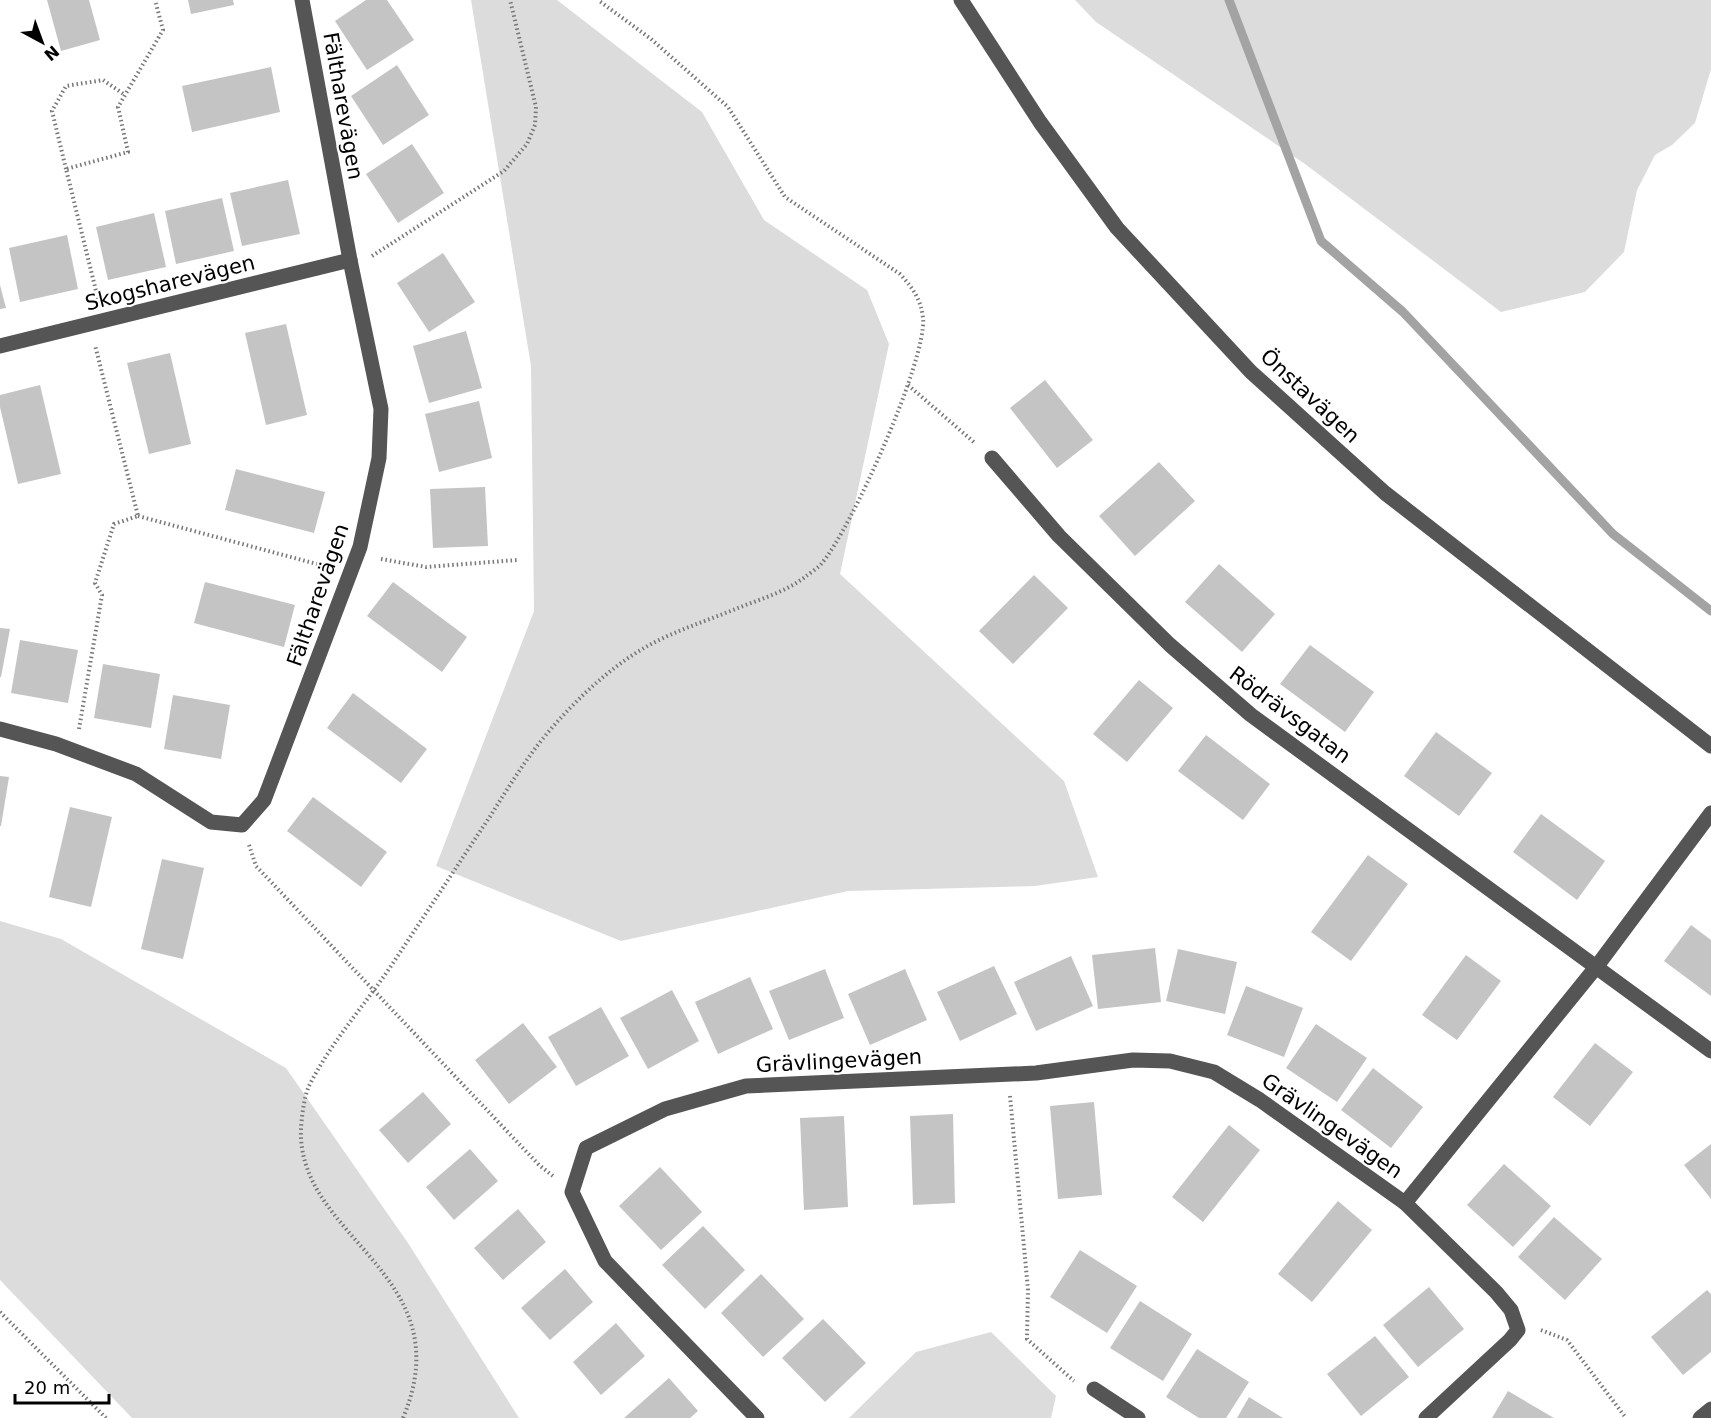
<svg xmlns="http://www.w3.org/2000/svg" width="1711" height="1418" font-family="'DejaVu Sans',sans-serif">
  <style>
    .green { fill: #dcdcdc }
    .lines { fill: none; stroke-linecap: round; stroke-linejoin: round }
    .stream { stroke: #a3a3a3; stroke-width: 9 }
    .building { fill: #c4c4c4 }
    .path { stroke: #777; stroke-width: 4; stroke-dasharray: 1.5 3; stroke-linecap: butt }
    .minor { stroke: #555; stroke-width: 15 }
    .labels { text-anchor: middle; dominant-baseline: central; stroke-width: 4.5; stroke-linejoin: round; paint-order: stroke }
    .street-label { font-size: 21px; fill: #000; stroke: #fff }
  </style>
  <rect width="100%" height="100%" fill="#fff"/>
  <g class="green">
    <path d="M471 0H557L702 112 764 220 867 290 889 344 840 574 1064 781 1098 877 1035 886 848 891 621 941 436 866 534 611 531 366Z"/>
    <path d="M1075 0H1711V69L1695 123 1672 145 1655 155 1637 190 1624 252 1585 292 1501 312 1305 164 1096 22Z"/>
    <path d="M0 921 61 939 286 1068 408 1243 519 1418H132L0 1280Z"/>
    <path d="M991 1332 1056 1396 1051 1418H849L916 1352Z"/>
  </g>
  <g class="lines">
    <path class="stream" d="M1229 0 1321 241 1403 312 1613 534 1711 611"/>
  </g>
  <g class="building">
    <path d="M47 0H89L100 40 61 51Z"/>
    <path d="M188 0H233L234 5 191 14Z"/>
    <path d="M366 0H387L414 40 367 70 335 21Z"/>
    <path d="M397 65 429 115 383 145 351 96Z"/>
    <path d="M271 67 280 112 192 132 182 86Z"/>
    <path d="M412 144 444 193 398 223 366 174Z"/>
    <path d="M288 180 300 234 242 246 230 193Z"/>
    <path d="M222 198 234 251 176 264 165 211Z"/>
    <path d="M154 213 166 267 108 280 96 227Z"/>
    <path d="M67 235 78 289 20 302 9 248Z"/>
    <path d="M443 253 475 302 429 332 397 283Z"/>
    <path d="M0 285 6 308 0 309Z"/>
    <path d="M286 324 307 415 266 425 245 333Z"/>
    <path d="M466 331 482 388 429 403 413 346Z"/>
    <path d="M170 353 191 444 149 454 127 363Z"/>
    <path d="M1045 380 1093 440 1057 468 1010 408Z"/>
    <path d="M40 385 61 474 18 484 0 407V395Z"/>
    <path d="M479 401 492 458 439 472 425 414Z"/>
    <path d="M1159 462 1195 501 1135 556 1099 516Z"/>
    <path d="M236 469 325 492 314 533 225 510Z"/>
    <path d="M485 487 488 546 433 548 430 489Z"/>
    <path d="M1219 564 1275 614 1242 652 1185 602Z"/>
    <path d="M1034 575 1068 608 1013 664 979 631Z"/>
    <path d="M205 582 295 605 284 647 194 623Z"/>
    <path d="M393 582 467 637 442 672 367 616Z"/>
    <path d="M0 628 10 629 1 677H0Z"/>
    <path d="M20 640 78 650 68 703 11 693Z"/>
    <path d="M1310 645 1374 692 1345 732 1280 684Z"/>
    <path d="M103 664 160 674 151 728 94 718Z"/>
    <path d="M1139 680 1173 708 1127 762 1093 734Z"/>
    <path d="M353 693 427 749 401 783 327 728Z"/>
    <path d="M173 695 230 705 221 759 164 749Z"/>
    <path d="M1436 732 1492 773 1459 816 1404 776Z"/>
    <path d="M1206 735 1270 784 1243 820 1178 771Z"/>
    <path d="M0 776 9 777 1 826H0Z"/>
    <path d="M313 797 387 852 361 887 287 831Z"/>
    <path d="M70 807 112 817 91 907 49 897Z"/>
    <path d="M1541 814 1605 861 1577 900 1513 852Z"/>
    <path d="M1368 855 1408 884 1351 961 1311 932Z"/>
    <path d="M162 859 204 868 183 959 141 949Z"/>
    <path d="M1691 925 1711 940V996L1664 961Z"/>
    <path d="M1155 948 1161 1002 1098 1009 1092 955Z"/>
    <path d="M1178 949 1237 962 1225 1014 1166 1001Z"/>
    <path d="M1466 955 1501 981 1457 1040 1422 1015Z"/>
    <path d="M1071 956 1093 1006 1036 1031 1014 982Z"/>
    <path d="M994 966 1017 1014 960 1041 937 992Z"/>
    <path d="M825 969 844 1018 789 1040 769 991Z"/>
    <path d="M905 969 927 1020 870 1045 848 994Z"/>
    <path d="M750 977 773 1029 718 1054 695 1002Z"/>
    <path d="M1246 986 1303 1008 1284 1057 1227 1035Z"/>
    <path d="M672 990 699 1041 648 1069 620 1018Z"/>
    <path d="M601 1007 629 1056 576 1086 548 1037Z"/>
    <path d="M523 1023 557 1067 509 1104 475 1060Z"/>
    <path d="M1316 1024 1367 1058 1337 1102 1286 1068Z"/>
    <path d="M1595 1043 1633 1072 1590 1126 1553 1097Z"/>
    <path d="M1373 1068 1423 1107 1391 1148 1341 1110Z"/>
    <path d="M423 1092 451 1124 408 1163 379 1130Z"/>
    <path d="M1094 1102 1102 1195 1058 1199 1050 1106Z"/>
    <path d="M953 1114 955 1203 913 1205 910 1116Z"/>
    <path d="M844 1116 848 1207 804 1210 800 1118Z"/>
    <path d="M1229 1125 1260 1150 1203 1222 1172 1197Z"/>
    <path d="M1711 1144V1199L1684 1165Z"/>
    <path d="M470 1149 498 1181 454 1220 426 1187Z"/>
    <path d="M1504 1164 1551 1206 1513 1247 1467 1205Z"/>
    <path d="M660 1167 702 1212 661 1250 619 1206Z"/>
    <path d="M1338 1201 1372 1230 1312 1302 1278 1274Z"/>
    <path d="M518 1209 546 1242 503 1280 474 1248Z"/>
    <path d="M1554 1217 1602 1259 1565 1300 1518 1257Z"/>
    <path d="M703 1226 745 1270 705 1309 662 1265Z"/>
    <path d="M1080 1250 1137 1286 1107 1333 1050 1297Z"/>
    <path d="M565 1269 593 1302 550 1340 521 1308Z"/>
    <path d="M761 1274 804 1319 763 1357 721 1313Z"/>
    <path d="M1429 1287 1464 1329 1418 1367 1383 1325Z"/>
    <path d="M1707 1290 1711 1294V1352L1683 1375 1651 1337Z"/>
    <path d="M1140 1301 1192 1334 1163 1381 1110 1348Z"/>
    <path d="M823 1319 866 1363 825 1402 782 1358Z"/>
    <path d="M616 1323 645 1356 601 1395 573 1362Z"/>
    <path d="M1375 1336 1409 1377 1361 1416 1327 1374Z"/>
    <path d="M1197 1349 1249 1382 1226 1418H1199L1166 1397Z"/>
    <path d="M669 1378 698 1411 690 1418H624Z"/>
    <path d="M1508 1391 1554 1418H1492Z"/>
    <path d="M1249 1397 1283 1418H1237Z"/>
  </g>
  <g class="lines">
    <g class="path">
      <path d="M66 169 52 111 66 86 103 80 125 95"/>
      <path d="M372 256 504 171 527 144 535 125 536 107 510 0"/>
      <path d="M98 299 66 169 128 152 118 107 163 30 155 0"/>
      <path d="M908 385 976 444"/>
      <path d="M138 516 328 567"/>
      <path d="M381 559 426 567 517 560"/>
      <path d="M79 729 102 595 95 583 114 524 138 516 95 345"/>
      <path d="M249 845 256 866 539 1165 553 1176"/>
      <path d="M1010 1096 1028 1290 1027 1339 1074 1381"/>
      <path d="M0 1312 106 1418"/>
      <path d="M1541 1330 1567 1340 1626 1418"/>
      <path d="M403 1418C464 1273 296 1239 301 1128 302 1115 304 1097 309 1086 332 1040 367 1003 395 960 427 912 459 863 491 815 511 783 532 749 558 721 585 691 617 662 653 643 678 630 706 621 733 610 757 600 784 593 805 577 810 573 818 568 822 563 851 529 927 360 923 318 921 299 912 287 900 274L785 197 728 107 651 39 598 0"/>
    </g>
    <g class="minor">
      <path d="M961 0 1040 122 1117 228 1251 372 1385 493 1711 746"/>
      <path d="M0 346 350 260"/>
      <path d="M992 458 1059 536 1170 645 1251 715 1711 1051"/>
      <path d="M0 729 56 744 136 774 211 822 242 825 264 800 360 547 379 458 381 409 350 260 302 0"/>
      <path d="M1405 1203 1597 966 1711 813"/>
      <path d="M1094 1389 1138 1418"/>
      <path d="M757 1418 605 1261 572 1192 586 1148 665 1109 746 1086 1036 1073 1133 1060 1170 1061 1214 1072 1260 1100 1405 1203 1496 1292 1511 1310 1518 1330 1510 1340 1426 1418"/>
      <path d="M1700 1418 1711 1409"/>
    </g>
  </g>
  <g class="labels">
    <g class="street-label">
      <text transform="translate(343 106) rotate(80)">Fältharevägen</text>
      <text transform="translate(170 283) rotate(-14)">Skogsharevägen</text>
      <text transform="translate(1310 396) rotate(43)">Önstavägen</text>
      <text transform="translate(318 595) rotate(-71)">Fältharevägen</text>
      <text transform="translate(1290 715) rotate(37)">Rödrävsgatan</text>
      <text transform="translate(839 1061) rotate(-3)">Grävlingevägen</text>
      <text transform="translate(1332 1126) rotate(35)">Grävlingevägen</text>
    </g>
  </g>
  <g transform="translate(42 42) rotate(139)" stroke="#ffffff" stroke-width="4.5" paint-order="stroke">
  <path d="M0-4.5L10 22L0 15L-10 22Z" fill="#000000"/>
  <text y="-9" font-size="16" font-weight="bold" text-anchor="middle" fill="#000000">N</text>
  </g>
  <path d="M15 1394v9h94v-9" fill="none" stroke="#000000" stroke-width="3"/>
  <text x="24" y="1394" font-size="18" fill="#000000" stroke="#ffffff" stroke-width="4.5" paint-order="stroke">20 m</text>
</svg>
